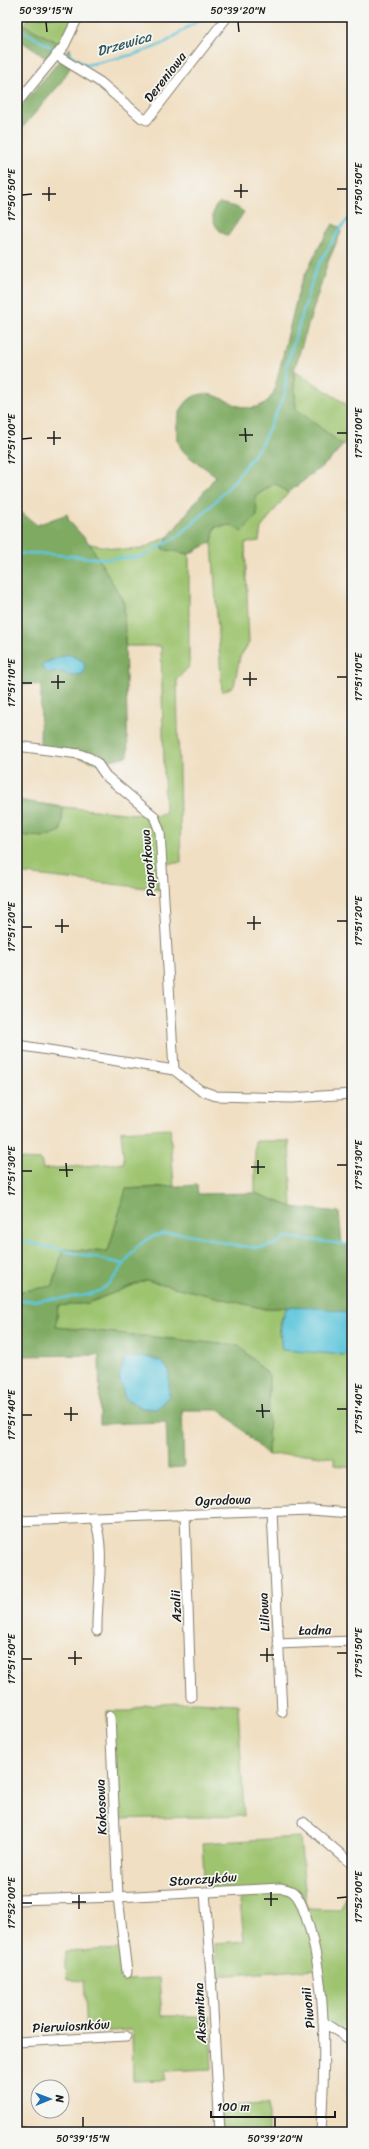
<svg xmlns="http://www.w3.org/2000/svg" width="369" height="2149" font-family="Sriracha,sans-serif">
  <style>
    .green { fill: #9ec46f; stroke: #5d7046 }
    .forest { fill: #7eaa62; stroke: #4d633f }
    .water { fill: #5fc6dc; stroke: #3e717c }
    .lines { fill: none; stroke-linecap: round; stroke-linejoin: round }
    .stream { stroke: #5fc6dc; stroke-width: 2.5 }
    .minor-casing { stroke: #867e6f; stroke-width: 11 }
    .minor { stroke: #fff; stroke-width: 9 }
    .ticks { fill: none; stroke: #1c1c1c; stroke-width: 1.5 }
    .labels { text-anchor: middle; dominant-baseline: central; stroke-width: 3.5; stroke-linejoin: round; paint-order: stroke }
    .street-label { font-size: 13px; fill: #1c1c1c; stroke: #f6f6f2 }
    .water-label { font-size: 14px; font-style: italic; fill: #33585f; stroke: #f6f6f2 }
    .neatline { fill: none; stroke: #1c1c1c; stroke-width: 1.5 }
    .ticks-label { font-size: 10px; text-anchor: middle; fill: #1c1c1c }
  </style>
  <rect width="100%" height="100%" fill="#f6f6f2"/>
  <filter id="ink" filterUnits="userSpaceOnUse"><feTurbulence type="fractalNoise" baseFrequency=".025" numOctaves="2"/><feDisplacementMap in="SourceGraphic" scale="8" xChannelSelector="R" yChannelSelector="G"/><feConvolveMatrix kernelMatrix="1 2 1 2 8 2 1 2 1" color-interpolation-filters="sRGB"/></filter>
  <filter id="wash" filterUnits="userSpaceOnUse"><feTurbulence type="fractalNoise" baseFrequency=".012" numOctaves="4" result="noise"/><feDisplacementMap in="SourceGraphic" scale="16" xChannelSelector="R" yChannelSelector="G"/><feGaussianBlur stdDeviation="0.9" result="paint"/><feColorMatrix in="noise" values="0 0 0 0 0 0 0 0 0 0 0 0 0 0 0 0 0 1.4 0 .05"/><feComposite in="paint" operator="in"/></filter>
  <g filter="url(#wash)">
    <rect width="100%" height="100%" fill="#f0dfc2"/>
    <g class="green">
      <path d="M28 17H74L60 44 25 26Z"/>
      <path d="M294 370 352 408V433L343 445 296 409Z"/>
      <path d="M275 483 288 493 261 528 259 541 245 543 249 643 240 657 234 686 222 692 212 542 215 527 231 525 257 516 256 496Z"/>
      <path d="M169 536 163 549 189 554V667L177 679 181 863H162L164 890 17 873V835L45 837 61 831 63 807 154 816 165 814 161 646H125L124 603 90 544 125 550 142 549Z"/>
      <path d="M170 1128 174 1186 126 1189 108 1252 63 1249 53 1286 17 1292V1159L41 1160 43 1169 124 1163 121 1131Z"/>
      <path d="M255 1141H289L292 1207 255 1193Z"/>
      <path d="M146 1280 265 1309 287 1307 281 1320 279 1336 317 1352 345 1355 352 1346V1467L334 1465V1458L306 1454 268 1455 269 1375 239 1346 56 1327 58 1306 88 1303Z"/>
      <path d="M194 1702 238 1704 244 1816 112 1819 107 1711H131L145 1705Z"/>
      <path d="M300 1837 307 1909 340 1910 352 1886V2041L323 2022 317 1969 216 1976 215 1943 244 1941 239 1890 205 1892 202 1843Z"/>
      <path d="M124 1949 127 1979 159 1978 162 2016H210L212 2069 165 2071V2080L133 2081 132 2030 87 2032 84 1981 67 1980 65 1951Z"/>
      <path d="M268 2104V2132H222L221 2106Z"/>
    </g>
    <g class="forest">
      <path d="M17 21 60 44 47 59 17 38Z"/>
      <path d="M70 48V68L60 84 17 134V111Z"/>
      <path d="M219 203 236 207 244 212 228 236C214 230 207 214 219 203Z"/>
      <path d="M333 224 339 227 341 232 328 262 295 367 293 375 296 409 343 445 330 460 288 493 275 483 256 495 257 516 242 532 231 525 215 527 212 542 189 554 162 549 169 536 216 476C206 468 193 461 184 452 169 435 178 395 203 394 220 393 234 408 250 408 262 407 268 402 274 392L300 285 320 245Z"/>
      <path d="M17 509 37 525 67 514 69 521 90 544 124 603 128 756 97 763 40 745 41 685 17 684Z"/>
      <path d="M17 800 63 807 61 831 45 837 17 835Z"/>
      <path d="M197 1185 198 1194 255 1193 292 1207 339 1212 342 1244H352V1326L349 1313 287 1307 265 1309 146 1280 88 1303 58 1306 56 1327 239 1346 269 1375 268 1455 221 1410H182L184 1467 168 1468 166 1422 100 1424 99 1355 17 1356V1292L53 1286 63 1249 108 1252 126 1189Z"/>
    </g>
    <g class="water">
      <path d="M68 654 83 661 85 665 83 674 70 676 63 672 48 673 41 666 42 664Z"/>
      <path d="M287 1307 319 1308 349 1313C353 1329 356 1342 345 1355L282 1350C279 1333 280 1322 287 1307Z"/>
      <path d="M147 1357 161 1362 169 1370V1396L156 1409 142 1408 125 1398 119 1377 125 1358Z"/>
    </g>
    <g class="lines">
      <g class="stream">
        <path d="M17 28 53 48"/>
        <path d="M68 53 86 65C112 59 141 55 164 43 179 35 190 23 206 17"/>
        <path d="M17 554 34 553 106 559 141 557 179 536 203 514 231 485 261 445 285 394 287 364 316 269 340 229 352 214"/>
        <path d="M17 1240 123 1264"/>
        <path d="M17 1301C34 1301 88 1298 101 1290 125 1274 130 1239 162 1234 198 1228 237 1255 273 1245 278 1244 282 1240 286 1237L352 1245"/>
      </g>
    </g>
  </g>
  <g filter="url(#ink)">
    <g class="lines">
      <g class="minor-casing">
        <g id="minor">
          <path d="M90 17H97"/>
          <path d="M56 55 100 82 142 118 147 120 227 17"/>
          <path d="M17 103 64 46 78 17"/>
          <path d="M17 746 79 754 90 758 97 763 106 776 154 816 160 832 174 1070"/>
          <path d="M17 1045 174 1070 200 1090 216 1096 291 1098 352 1094"/>
          <path d="M272 1511 282 1712"/>
          <path d="M185 1514 191 1697"/>
          <path d="M94 1518C107 1548 96 1597 97 1631"/>
          <path d="M17 1521 311 1510 352 1513"/>
          <path d="M278 1644 352 1641"/>
          <path d="M110 1716 118 1897 127 1972"/>
          <path d="M303 1822 352 1864"/>
          <path d="M205 1892 211 1975 220 2132"/>
          <path d="M17 1900 118 1897 280 1888C286 1889 290 1889 294 1893 301 1899 303 1909 306 1917 328 1983 325 2064 321 2132"/>
          <path d="M323 2022 352 2041"/>
          <path d="M17 2042 126 2036"/>
          <path d="M17 2131 22 2132"/>
        </g>
      </g>
      <use href="#minor" class="minor"/>
    </g>
  </g>
  <path class="ticks" d="M46 22 47 32M238 22 239 32M241 184V198M49 187V201M337 189H347M234 191H248M42 194H56M22 195 32 194M245 428 246 442M54 431V445M337 433H347M239 435H253M47 438H61M22 439 32 438M250 672V686M58 675V689M337 677H347M243 679H257M51 682H65M22 683H32M254 916V930M62 919V933M337 921H347M247 923H261M55 926H69M22 927H32M258 1160V1174M66 1163 67 1177M337 1165H347M251 1167H265M59 1170H73M22 1171H32M262 1404 263 1418M71 1407V1421M337 1409H347M256 1411H270M64 1414H78M22 1415H32M267 1648V1662M75 1651V1665M337 1653H347M260 1655H274M68 1658H82M22 1659H32M271 1892V1906M79 1895V1909M337 1898 347 1897M264 1899H278M72 1902H86M22 1903H32M83 2117V2127M275 2117V2127"/>
  <g class="labels">
    <g class="street-label">
      <text transform="translate(165 77) rotate(-52)">Dereniowa</text>
      <text transform="translate(148 863) rotate(-95)">Paprotkowa</text>
      <text transform="translate(223 1500) rotate(-2)">Ogrodowa</text>
      <text transform="translate(176 1606) rotate(-92)">Azalii</text>
      <text transform="translate(264 1612) rotate(-93)">Liliowa</text>
      <text transform="translate(315 1630) rotate(-2)">Ładna</text>
      <text transform="translate(101 1807) rotate(-92)">Kokosowa</text>
      <text transform="translate(203 1879) rotate(-4)">Storczyków</text>
      <text transform="translate(308 2008) rotate(-96)">Piwonii</text>
      <text transform="translate(200 2013) rotate(-93)">Aksamitna</text>
      <text transform="translate(71 2026) rotate(-3)">Pierwiosnków</text>
    </g>
    <g class="water-label">
      <text transform="translate(124 44) rotate(-16)">Drzewica</text>
    </g>
  </g>
  <rect width="369" height="2149" fill="none" stroke="#f6f6f2" stroke-width="44"/>
  <g transform="translate(50 2099) rotate(89)"><circle r="19" fill="#f6f6f2" stroke="#9f9f9c"/>
  <path d="M0-3L7 15L0 10L-7 15Z" fill="#1f6fb2"/>
  <text y="-6" font-size="11" font-weight="bold" text-anchor="middle" fill="#1c1c1c">N</text>
  </g>
  <path d="M211 2111v6h124v-6" fill="none" stroke="#1c1c1c" stroke-width="2"/>
  <text x="217" y="2111" font-size="12" fill="#1c1c1c" stroke="#f6f6f2" stroke-width="3" paint-order="stroke">100 m</text>
  <rect x="22" y="22" width="325" height="2105" class="neatline"/>
  <g class="ticks-label">
    <text x="46" y="14">50°39'15"N</text>
    <text x="238" y="14">50°39'20"N</text>
    <text transform="translate(358 189) rotate(-90)" y="4">17°50'50"E</text>
    <text transform="translate(11 195) rotate(-90)" y="4">17°50'50"E</text>
    <text transform="translate(358 433) rotate(-90)" y="4">17°51'00"E</text>
    <text transform="translate(11 439) rotate(-90)" y="4">17°51'00"E</text>
    <text transform="translate(358 677) rotate(-90)" y="4">17°51'10"E</text>
    <text transform="translate(11 683) rotate(-90)" y="4">17°51'10"E</text>
    <text transform="translate(358 921) rotate(-90)" y="4">17°51'20"E</text>
    <text transform="translate(11 927) rotate(-90)" y="4">17°51'20"E</text>
    <text transform="translate(358 1165) rotate(-90)" y="4">17°51'30"E</text>
    <text transform="translate(11 1171) rotate(-90)" y="4">17°51'30"E</text>
    <text transform="translate(358 1409) rotate(-90)" y="4">17°51'40"E</text>
    <text transform="translate(11 1415) rotate(-90)" y="4">17°51'40"E</text>
    <text transform="translate(358 1653) rotate(-90)" y="4">17°51'50"E</text>
    <text transform="translate(11 1659) rotate(-90)" y="4">17°51'50"E</text>
    <text transform="translate(358 1897) rotate(-90)" y="4">17°52'00"E</text>
    <text transform="translate(11 1903) rotate(-90)" y="4">17°52'00"E</text>
    <text x="83" y="2142">50°39'15"N</text>
    <text x="275" y="2142">50°39'20"N</text>
  </g>
</svg>
